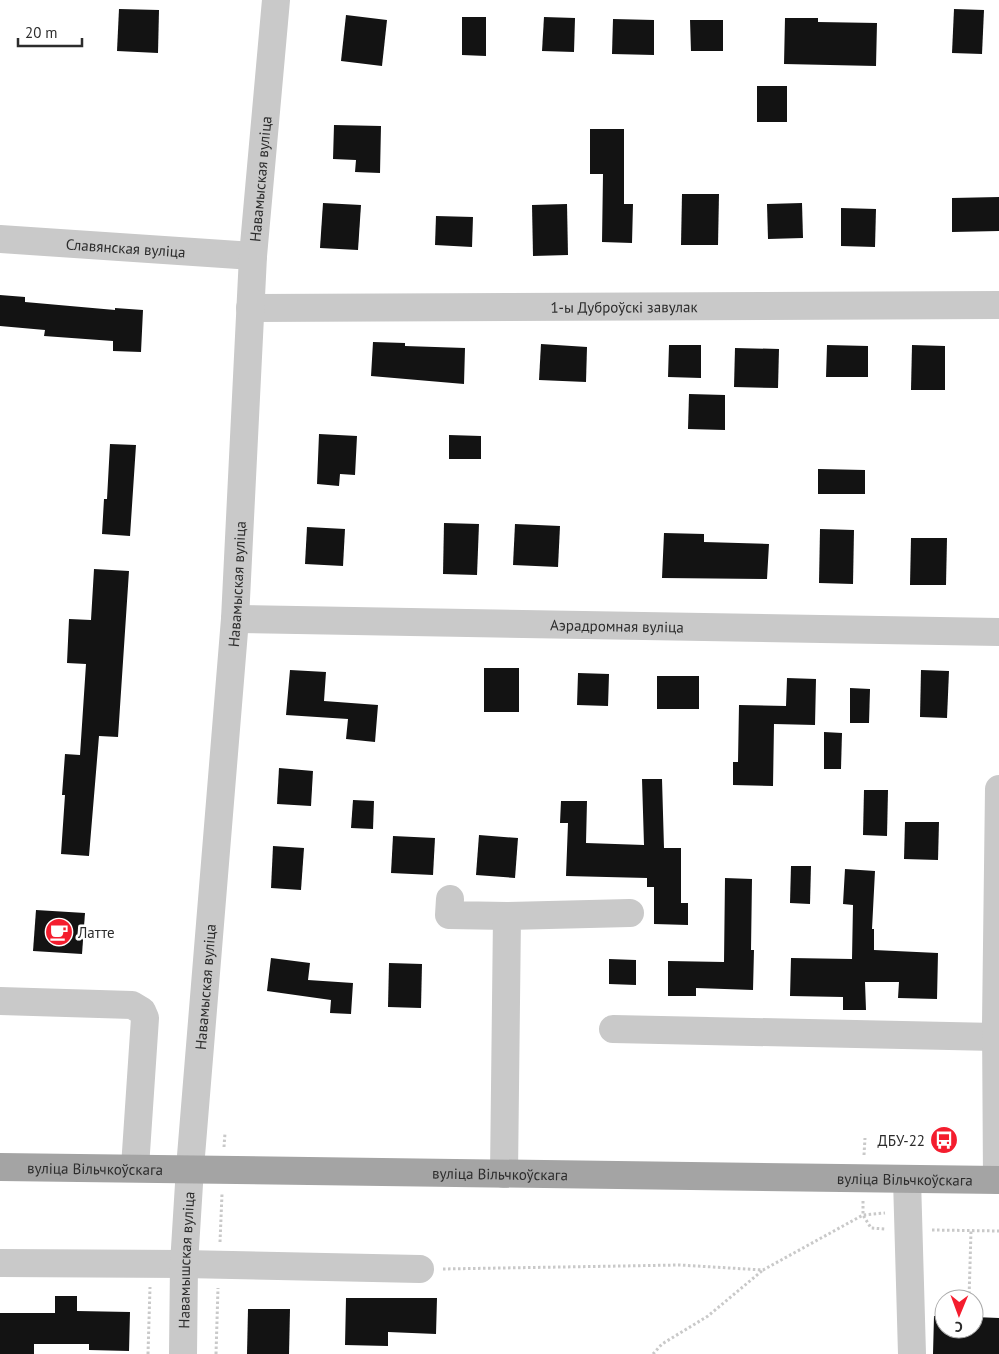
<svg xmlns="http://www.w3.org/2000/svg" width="999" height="1354" font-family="'PT Sans',sans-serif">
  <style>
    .building { fill: #131313 }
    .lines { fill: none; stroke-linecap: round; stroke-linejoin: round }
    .path { stroke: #c9c9c9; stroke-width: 3; stroke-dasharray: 2.5 2.5; stroke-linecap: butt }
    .minor { stroke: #c9c9c9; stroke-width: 28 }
    .major { stroke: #a4a4a4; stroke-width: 28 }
    .labels { text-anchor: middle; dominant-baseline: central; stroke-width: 5; stroke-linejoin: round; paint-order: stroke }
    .street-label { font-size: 15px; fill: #2c2c2c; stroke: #fff }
    .poi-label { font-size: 15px; fill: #2c2c2c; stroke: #fff; text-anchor: start }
  </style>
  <rect width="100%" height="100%" fill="#fff"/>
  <g class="building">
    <path d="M119 9 159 10 158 53 117 51Z"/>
    <path d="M954 9 984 10 982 54 952 53Z"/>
    <path d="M346 15 387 20 382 66 341 61Z"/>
    <path d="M462 17H486V56L462 55Z"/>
    <path d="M544 17 575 18 574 52 542 51Z"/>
    <path d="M785 18H818V22L877 23 876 66 784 64Z"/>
    <path d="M613 19 654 20V55L612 54Z"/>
    <path d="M690 20H723V51H691Z"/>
    <rect x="757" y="86" width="30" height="36"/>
    <path d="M334 125 381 126 380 173 355 172 356 160 333 159Z"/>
    <path d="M590 129H624V204H633L632 243 602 242 603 174H590Z"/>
    <path d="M682 194H719L718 245H681Z"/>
    <path d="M999 197V231L952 232V198Z"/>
    <path d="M323 203 361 205 358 250 320 248Z"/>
    <path d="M802 203 803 238 768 239 767 204Z"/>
    <path d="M567 204 568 255 533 256 532 205Z"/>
    <path d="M841 208 876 209 875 247 841 246Z"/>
    <path d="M436 216 473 217 472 247 435 245Z"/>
    <path d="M0 295 25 297V302L115 310V308L143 310 141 352 113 351V341L44 336 45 330 0 326Z"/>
    <path d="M373 342 405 343V346L465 348 464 384 371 376Z"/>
    <path d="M541 344 587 347 586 382 539 380Z"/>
    <path d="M669 345H701V378L668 377Z"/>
    <path d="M827 345 868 346V377H826Z"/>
    <path d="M912 345 945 346V390H911Z"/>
    <path d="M735 348 779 349 778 388 734 387Z"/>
    <path d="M689 394 725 395V430L688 429Z"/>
    <path d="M319 434 357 436 355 475 340 474 339 486 317 484Z"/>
    <path d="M449 435 481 436V459H449Z"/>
    <path d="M110 444 136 445 130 536 102 534 104 499H107Z"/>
    <path d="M818 469 865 470V494H818Z"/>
    <path d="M444 523 479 524 477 575 443 574Z"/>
    <path d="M515 524 560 526 558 567 513 565Z"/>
    <path d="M307 527 345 529 343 566 305 564Z"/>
    <path d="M820 529 854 530 853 584 819 583Z"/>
    <path d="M664 533 704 534V542L769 544 767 579 662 578Z"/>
    <path d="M911 538H947L946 585H910Z"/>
    <path d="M94 569 129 571 118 737 99 736 89 856 61 854 65 795H62L65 754 80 755 86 664 67 663 69 619 91 620Z"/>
    <rect x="484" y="668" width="35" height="44"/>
    <path d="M290 670 326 672 324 701 378 705 375 742 346 739 348 719 286 715Z"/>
    <path d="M921 670 949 671 947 718 920 717Z"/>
    <path d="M578 673 609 674 608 706 577 705Z"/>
    <rect x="657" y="676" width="42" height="33"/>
    <path d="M787 678 816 679 815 725 774 724 773 786 733 785V762H738L739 705 786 706Z"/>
    <path d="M850 688 870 689 869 723H850Z"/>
    <path d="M824 732 842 733 841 769H824Z"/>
    <path d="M279 768 313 771 311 806 277 804Z"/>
    <path d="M642 779H662L664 848H681V903H688V925L654 924V887H647V878L566 876 568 823H560L561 801H587L586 843 644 845Z"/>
    <path d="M864 790H888L887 836 863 835Z"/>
    <path d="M353 800 374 801 373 829 351 828Z"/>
    <path d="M905 822H939L938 860 904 859Z"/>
    <path d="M479 835 518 838 515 878 476 875Z"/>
    <path d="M393 836 435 838 433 875 391 873Z"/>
    <path d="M273 846 304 848 301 890 271 888Z"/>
    <path d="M791 866H811L810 904 790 903Z"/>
    <path d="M845 869 875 871 872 929H874V950L938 953 937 999 898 998 899 982H865L866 1010H843V997L790 996 791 958 852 959 853 905 843 904Z"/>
    <path d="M725 878 752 879 751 950H754L753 990 696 988V996H668V961L724 962Z"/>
    <path d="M36 910 85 913 82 954 33 951Z"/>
    <path d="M271 958 310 963 308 980 353 983 351 1014 330 1013 331 1000 267 991Z"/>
    <path d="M609 959 636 960V985L609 984Z"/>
    <path d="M389 963 422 964 421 1008 388 1007Z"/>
    <path d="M55 1296H77V1311L130 1312 129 1351 89 1350V1344H34V1354H0V1313H55Z"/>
    <path d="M346 1298H437L436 1334 388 1332V1346L345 1345Z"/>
    <path d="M248 1309H290L289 1354H247Z"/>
    <path d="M934 1316H944V1329H974V1317L999 1318V1354H933Z"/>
  </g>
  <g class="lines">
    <g class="path">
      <path d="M224 1147 225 1133"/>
      <path d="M864 1155 865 1138"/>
      <path d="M863 1201V1215L871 1228 885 1229"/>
      <path d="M932 1230 999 1231"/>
      <path d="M220 1242 222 1194"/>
      <path d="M443 1269 680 1265 763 1270 863 1215 885 1213"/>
      <path d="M969 1299 971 1231"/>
      <path d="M148 1354 150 1287"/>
      <path d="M216 1354 218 1288"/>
      <path d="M653 1354 662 1344 708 1316 763 1270"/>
    </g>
    <g class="minor">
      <path id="s1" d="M0 239 253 256"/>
      <path id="s2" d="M250 308 999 305"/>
      <path id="s3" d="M235 619 999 632"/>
      <path d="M450 899 449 915 507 916"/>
      <path d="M0 1001 132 1005 142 1011 145 1018 135 1167"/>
      <path d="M613 1029 996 1037"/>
      <path d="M504 1174 507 916 630 913"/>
      <path d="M907 1179 912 1354"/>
      <path d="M997 1180 996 1023 999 789"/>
      <path d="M0 1263 184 1264 420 1269"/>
      <path id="s4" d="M183 1354 184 1264 190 1168 235 619 253 256 276 0"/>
    </g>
    <path class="major" id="s5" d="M0 1167 999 1180"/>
  </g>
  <defs>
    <g id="cafe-disc" transform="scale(1.4375)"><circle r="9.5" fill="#f41d2e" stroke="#fff"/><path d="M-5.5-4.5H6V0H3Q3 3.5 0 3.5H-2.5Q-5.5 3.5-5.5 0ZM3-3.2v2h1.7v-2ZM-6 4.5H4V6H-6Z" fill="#fff"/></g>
    <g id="bus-disc" transform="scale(1.4375)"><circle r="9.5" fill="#f41d2e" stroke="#fff"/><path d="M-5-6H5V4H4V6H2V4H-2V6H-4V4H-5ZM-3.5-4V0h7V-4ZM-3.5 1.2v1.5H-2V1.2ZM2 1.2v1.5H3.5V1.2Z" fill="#fff"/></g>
  </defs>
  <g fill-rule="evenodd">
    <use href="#cafe-disc" x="59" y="932"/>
    <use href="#bus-disc" x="944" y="1140"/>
  </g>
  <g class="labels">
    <g class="street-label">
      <text stroke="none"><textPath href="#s4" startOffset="1178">Навамыская вуліца</textPath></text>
      <text stroke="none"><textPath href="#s1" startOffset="126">Славянская вуліца</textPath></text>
      <text stroke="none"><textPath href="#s2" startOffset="374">1-ы Дуброўскі завулак</textPath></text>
      <text stroke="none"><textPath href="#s4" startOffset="772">Навамыская вуліца</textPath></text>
      <text stroke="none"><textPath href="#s3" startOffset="382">Аэрадромная вуліца</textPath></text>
      <text stroke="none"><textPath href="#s4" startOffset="368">Навамыская вуліца</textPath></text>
      <text stroke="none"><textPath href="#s5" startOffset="95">вуліца Вільчкоўскага</textPath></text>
      <text stroke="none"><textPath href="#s5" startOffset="500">вуліца Вільчкоўскага</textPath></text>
      <text stroke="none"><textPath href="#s5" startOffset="905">вуліца Вільчкоўскага</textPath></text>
      <text stroke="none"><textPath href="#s4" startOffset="94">Навамышская вуліца</textPath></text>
    </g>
    <g class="poi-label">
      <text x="78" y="932">Латте</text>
      <text x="925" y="1140" text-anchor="end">ДБУ-22</text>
    </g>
  </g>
  <g transform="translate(959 1314) rotate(181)"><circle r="24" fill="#ffffff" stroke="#ababab"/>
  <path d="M0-4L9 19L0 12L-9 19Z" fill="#f41d2e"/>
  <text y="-8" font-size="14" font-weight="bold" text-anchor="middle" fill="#2c2c2c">С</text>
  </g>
  <path d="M18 38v8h64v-8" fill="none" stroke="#2c2c2c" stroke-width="2.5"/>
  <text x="25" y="38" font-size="15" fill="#2c2c2c" stroke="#ffffff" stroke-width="4" paint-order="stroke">20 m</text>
</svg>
